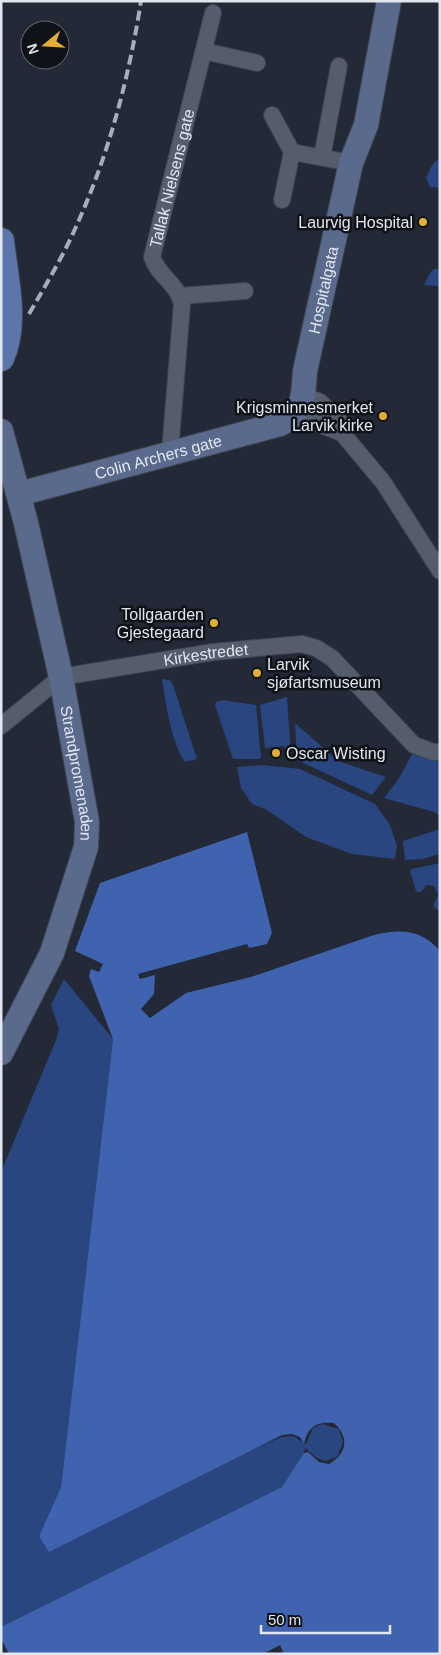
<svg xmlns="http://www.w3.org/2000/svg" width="441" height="1655" font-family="Arial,sans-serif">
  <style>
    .green { fill: #2a4681 }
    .water { fill: #4063af }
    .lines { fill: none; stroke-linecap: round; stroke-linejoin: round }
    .minor-casing { stroke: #3f4550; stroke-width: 18 }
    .secondary-casing { stroke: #3f4550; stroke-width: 26 }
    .primary-casing { stroke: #3f4550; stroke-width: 28 }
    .minor { stroke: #555d6c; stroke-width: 16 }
    .secondary { stroke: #596a8c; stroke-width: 24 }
    .primary { stroke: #5c76ab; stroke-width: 26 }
    .rail { stroke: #a9adb8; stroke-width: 4; stroke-dasharray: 10 5; stroke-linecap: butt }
    .poi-dot { fill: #e3ae35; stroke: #0f1218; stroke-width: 2 }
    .labels { text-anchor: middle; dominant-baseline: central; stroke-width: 5; stroke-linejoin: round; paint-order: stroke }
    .street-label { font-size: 16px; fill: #e2e6ef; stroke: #0f1218 }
    .poi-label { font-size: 16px; fill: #e2e6ef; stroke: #0f1218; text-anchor: end }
  </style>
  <rect width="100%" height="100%" fill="#232936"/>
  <g class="green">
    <path d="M440 157V188L430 187 426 178 432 165Z"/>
    <path d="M434 269H440V286L424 285 430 273Z"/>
    <path d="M162 679 170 680 173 685 197 759 185 762C171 742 166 704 162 679Z"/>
    <path d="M287 697 291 757 287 758 284 746 265 748 260 705Z"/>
    <path d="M222 700 256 705 261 757 259 759H233L215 705 216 702Z"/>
    <path d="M295 723 338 761 386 777 372 795 297 760Z"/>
    <path d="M414 751 440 760V816L434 812 384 798 398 780Z"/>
    <path d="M262 765 300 769 375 804 390 825 397 846 395 859 352 854 306 837 267 810 252 804 241 788 237 767Z"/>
    <path d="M440 829V854L422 859 405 860 403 841Z"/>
    <path d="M440 863V912L433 906 438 895 434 886 427 885 420 893 416 891 410 871 412 869Z"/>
    <path d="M64 979 113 1039 61 1487 39 1536 282 1437 293 1436 306 1444 313 1428 322 1424 339 1429 343 1442 337 1457 325 1461 317 1458 305 1448 304 1453 283 1487 1 1627V1172L56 1040 59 1029 51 1005Z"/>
  </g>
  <path class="water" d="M247 832 272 933 267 944 249 948 247 944 138 974 140 979 155 975 154 994 141 1009 150 1018 186 993 251 977 374 935C400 929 421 929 440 951V1654H284L280 1645 263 1654H9L1 1638V1627L282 1487 304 1453 308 1452 319 1462 329 1464C348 1453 349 1437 334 1423 317 1421 307 1427 304 1444L300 1437 292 1434 282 1435 49 1552 39 1536 61 1487 113 1039 89 976 91 969 99 972 103 964 75 951 100 883Z"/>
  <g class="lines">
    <g class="minor-casing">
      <g id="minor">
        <path d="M204 51 257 63"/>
        <path d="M272 115 292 152"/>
        <path d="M322 157 339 66"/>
        <path d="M282 200 292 152 351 163"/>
        <path d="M180 296 245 291"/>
        <path d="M303 395 320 402 340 421 342 433 383 482 440 571"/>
        <path d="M295 415 342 433"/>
        <path id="s1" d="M170 452 182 304C178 284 158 276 152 257L213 13"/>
        <path id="s2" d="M1 726 61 677 213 652 302 644 316 648 332 658 414 745 433 752H440"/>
      </g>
    </g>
    <g class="secondary-casing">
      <g id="secondary">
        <path id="s3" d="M1 431 26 523 61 677 87 822 86 847 52 953 1 1053"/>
        <path id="s4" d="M19 494 280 424C305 412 303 395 305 371L351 163 366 125 389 1"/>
      </g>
    </g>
    <g class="primary-casing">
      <path id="primary" d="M1 241C5 278 17 323 1 358"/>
    </g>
    <use href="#minor" class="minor"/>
    <use href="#secondary" class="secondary"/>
    <use href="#primary" class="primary"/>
    <path class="rail" d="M29 314C47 283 65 253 79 220 110 150 129 77 141 1"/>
  </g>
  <g class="poi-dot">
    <circle cx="423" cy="222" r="5"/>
    <circle cx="383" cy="416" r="5"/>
    <circle cx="214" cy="623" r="5"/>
    <circle cx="257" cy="673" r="5"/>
    <circle cx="276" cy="753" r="5"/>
  </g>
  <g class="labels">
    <g class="street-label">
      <text stroke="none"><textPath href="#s1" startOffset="286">Tallak Nielsens gate</textPath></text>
      <text stroke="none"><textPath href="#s4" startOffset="416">Hospitalgata</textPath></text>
      <text stroke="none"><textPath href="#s4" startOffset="144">Colin Archers gate</textPath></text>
      <text stroke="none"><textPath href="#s2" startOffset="224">Kirkestredet</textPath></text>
      <text stroke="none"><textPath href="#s3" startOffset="351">Strandpromenaden</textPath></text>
    </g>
    <g class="poi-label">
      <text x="413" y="222">Laurvig Hospital</text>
      <text x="373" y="407">Krigsminnesmerket<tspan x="373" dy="18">Larvik kirke</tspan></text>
      <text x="204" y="614">Tollgaarden<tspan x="204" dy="18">Gjestegaard</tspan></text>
      <text x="267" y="664" text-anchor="start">Larvik<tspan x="267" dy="18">sjøfartsmuseum</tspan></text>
      <text x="286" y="753" text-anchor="start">Oscar Wisting</text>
    </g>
  </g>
  <rect width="441" height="1655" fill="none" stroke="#e2e6ef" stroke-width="5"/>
  <g transform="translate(45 45) rotate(252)"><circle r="24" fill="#0f1218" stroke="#63676e"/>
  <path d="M0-4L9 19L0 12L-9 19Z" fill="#e3ae35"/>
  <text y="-8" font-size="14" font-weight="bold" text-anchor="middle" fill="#e2e6ef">N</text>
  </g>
  <path d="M261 1625v8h129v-8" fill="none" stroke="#e2e6ef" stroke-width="2.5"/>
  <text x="268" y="1625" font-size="15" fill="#e2e6ef" stroke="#0f1218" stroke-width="4" paint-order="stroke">50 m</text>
</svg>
